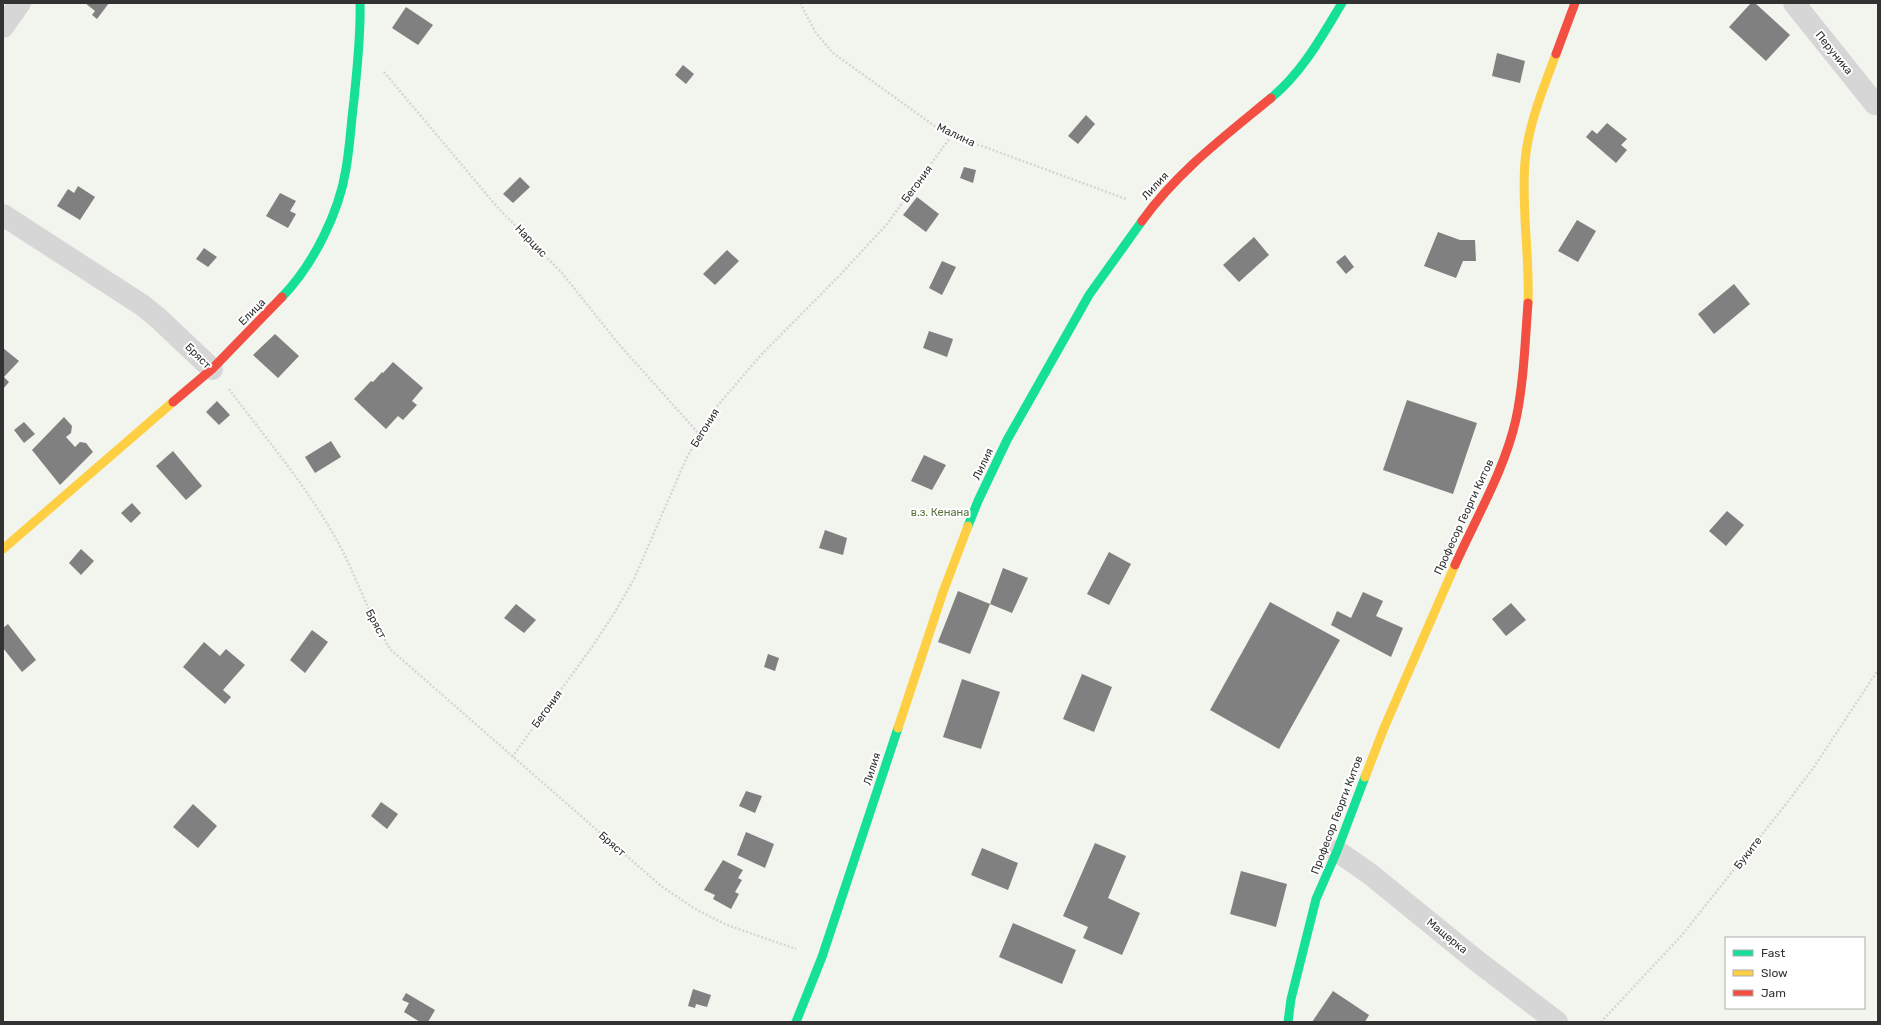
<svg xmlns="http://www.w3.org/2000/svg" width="1881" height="1025" font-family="Rubik,sans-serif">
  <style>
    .green { fill: #f1f5ed; fill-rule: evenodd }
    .building { fill: #808080 }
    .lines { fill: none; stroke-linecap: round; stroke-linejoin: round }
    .path { stroke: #d6d6d6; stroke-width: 2.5; stroke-dasharray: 2 2; stroke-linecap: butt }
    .street { stroke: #d6d6d6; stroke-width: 22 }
    .fast { stroke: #16e098; stroke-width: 9 }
    .slow { stroke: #ffcf43; stroke-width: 9 }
    .jam { stroke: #f24e42; stroke-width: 9 }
    .labels { text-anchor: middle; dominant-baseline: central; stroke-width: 4; stroke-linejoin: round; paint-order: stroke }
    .street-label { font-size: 11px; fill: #323232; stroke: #fff }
    .park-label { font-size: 11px; fill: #5a703d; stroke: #fff }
  </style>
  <rect width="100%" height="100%" fill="#fff"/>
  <path class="green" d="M3 3H1878V1022H3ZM1726 938H1864V1008H1726Z"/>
  <g class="building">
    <path d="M85 3H109L97 19 92 15 95 11Z"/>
    <path d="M1751 3H1755L1790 35 1766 61 1729 27Z"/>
    <path d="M406 7 433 25 418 45 392 28Z"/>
    <path d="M1497 53 1525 61 1520 83 1492 76Z"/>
    <path d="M683 65 694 74 686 84 675 75Z"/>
    <path d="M1086 115 1095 124 1078 144 1068 136Z"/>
    <path d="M1607 123 1627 139 1621 145 1627 150 1616 163 1586 137 1592 130 1597 134Z"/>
    <path d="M964 167 976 170 973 183 960 178Z"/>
    <path d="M520 177 530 187 513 203 503 194Z"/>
    <path d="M78 186 95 197 80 220 57 206 68 189 74 193Z"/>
    <path d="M280 193 296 201 290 211 296 214 288 228 266 216Z"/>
    <path d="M917 197 939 214 926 232 903 215Z"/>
    <path d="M1577 220 1596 231 1578 262 1558 251Z"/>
    <path d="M1438 232 1460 240H1475L1476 261H1463L1456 278 1424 266Z"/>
    <path d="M1254 237 1269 255 1239 282 1223 265Z"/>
    <path d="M204 248 217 257 208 267 196 259Z"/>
    <path d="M727 250 739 261 715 285 703 274Z"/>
    <path d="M1345 255 1354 267 1346 274 1336 262Z"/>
    <path d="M942 261 956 267 942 295 929 288Z"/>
    <path d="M1734 284 1750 304 1714 334 1698 314Z"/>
    <path d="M929 331 953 339 947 357 923 348Z"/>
    <path d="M275 334 299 356 278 378 253 355Z"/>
    <path d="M3 348 19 361 4 377 9 382 3 389Z"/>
    <path d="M393 362 423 388 412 401 417 405 403 420 398 416 386 429 354 399 371 381 373 382 382 372 383 373Z"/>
    <path d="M1407 400 1477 423 1453 494 1383 470Z"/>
    <path d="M217 401 230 415 219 425 206 412Z"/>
    <path d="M64 417 72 426 71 433 66 437 75 447 80 442 86 443 93 452 60 485 32 450Z"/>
    <path d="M24 422 35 434 24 443 14 430Z"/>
    <path d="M331 441 341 457 315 473 305 457Z"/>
    <path d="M173 451 202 486 186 500 156 466Z"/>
    <path d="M924 455 946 465 932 490 911 481Z"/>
    <path d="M132 503 141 513 131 523 121 513Z"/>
    <path d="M1727 511 1744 525 1726 546 1709 531Z"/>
    <path d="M825 530 847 538 843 555 819 548Z"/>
    <path d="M81 549 94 561 81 575 69 563Z"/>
    <path d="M1109 552 1131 564 1109 605 1087 594Z"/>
    <path d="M1003 568 1028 578 1012 613 990 604Z"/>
    <path d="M958 591 990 604 970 654 938 642Z"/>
    <path d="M1363 592 1383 601 1376 616 1403 628 1391 657 1331 625 1337 611 1351 618Z"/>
    <path d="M1270 602 1340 640 1279 749 1210 710Z"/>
    <path d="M1511 603 1526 620 1506 636 1492 619Z"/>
    <path d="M516 604 536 620 524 633 504 618Z"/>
    <path d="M8 624 36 660 22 672 3 648V628Z"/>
    <path d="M312 630 328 642 305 673 290 660Z"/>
    <path d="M204 642 220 656 226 649 245 665 223 690 231 697 225 704 183 667Z"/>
    <path d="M768 654 779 658 775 671 764 667Z"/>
    <path d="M1082 674 1112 687 1094 732 1063 719Z"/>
    <path d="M962 679 1000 692 981 749 943 737Z"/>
    <path d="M746 791 762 796 755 813 739 806Z"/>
    <path d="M381 802 398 814 387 829 371 816Z"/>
    <path d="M193 804 217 826 198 848 173 827Z"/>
    <path d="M746 832 774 844 765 868 737 855Z"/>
    <path d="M1095 843 1126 856 1108 898 1140 913 1122 955 1083 938 1088 927 1063 916Z"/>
    <path d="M982 848 1018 863 1008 890 971 875Z"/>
    <path d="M723 860 743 870 738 878 742 880 735 892 739 894 731 909 713 899 715 895 704 890Z"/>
    <path d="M1241 871 1287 884 1276 927 1230 914Z"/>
    <path d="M1013 923 1076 950 1062 984 999 957Z"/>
    <path d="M693 989 711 995 707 1007 696 1004 695 1008 688 1006Z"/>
    <path d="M1333 991 1369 1015 1365 1022H1312Z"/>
    <path d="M406 993 435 1010 428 1022H420L404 1012 409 1003 402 1000Z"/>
  </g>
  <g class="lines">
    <g class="path">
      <path d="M800 3 816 33 833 53 936 127 952 135 1126 199"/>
      <path d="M384 72 498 208 562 273 617 342 700 435"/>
      <path d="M229 389C267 440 310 490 340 546 358 580 369 617 391 650L661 886 697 910 727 925 796 949"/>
      <path d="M512 757 592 647 615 612 634 579 687 457 718 405 761 355 841 274 887 224 952 135"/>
      <path d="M1601 1022 1682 935 1786 804 1814 767 1878 670"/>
    </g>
    <g class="street">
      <path d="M1794 3 1875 104"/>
      <path d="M3 27 20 3"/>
      <path d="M3 215 142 305 157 317 212 369"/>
      <path d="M1337 851 1370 874 1477 961 1557 1022"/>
    </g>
    <g class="fast">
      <path d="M1271 98C1302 73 1322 36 1342 3"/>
      <path d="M282 297C313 265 339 213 346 169 350 146 351 123 354 100 357 67 361 36 360 3"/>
      <path d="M968 526 978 501 1007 440 1089 295 1142 221"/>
      <path d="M796 1022 822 957 898 728"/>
      <path d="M1288 1022 1291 999 1316 899 1337 851 1365 777"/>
    </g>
    <g class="slow">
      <path d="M1528 303C1530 256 1521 209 1525 162 1528 125 1543 89 1556 54"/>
      <path d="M3 549 173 402"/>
      <path d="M898 728 943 592 968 526"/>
      <path d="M1365 777 1384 728 1455 565"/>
    </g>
    <g class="jam">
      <path d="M1556 54 1575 3"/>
      <path d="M1142 221C1177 172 1225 136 1271 98"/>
      <path d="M173 402 212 369 282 297"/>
      <path d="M1455 565C1476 518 1505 469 1516 419 1524 381 1525 342 1528 303"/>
    </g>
  </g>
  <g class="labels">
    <g class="street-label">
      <text transform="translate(1834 53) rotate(51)">Перуника</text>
      <text transform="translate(956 135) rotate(25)">Малина</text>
      <text transform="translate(917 184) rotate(-53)">Бегония</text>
      <text transform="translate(1155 186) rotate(-47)">Лилия</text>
      <text transform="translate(531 241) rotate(46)">Нарцис</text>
      <text transform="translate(252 312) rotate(-45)">Елица</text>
      <text transform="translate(198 356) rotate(45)">Бряст</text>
      <text transform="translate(705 428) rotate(-58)">Бегония</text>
      <text transform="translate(983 464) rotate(-65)">Лилия</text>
      <text transform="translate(1464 517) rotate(-65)">Професор Георги Китов</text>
      <text transform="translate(376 624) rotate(62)">Бряст</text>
      <text transform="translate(547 709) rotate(-54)">Бегония</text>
      <text transform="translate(872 769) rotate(-72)">Лилия</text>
      <text transform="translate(1337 815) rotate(-69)">Професор Георги Китов</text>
      <text transform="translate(612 844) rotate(41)">Бряст</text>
      <text transform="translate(1748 853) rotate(-52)">Буките</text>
      <text transform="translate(1447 936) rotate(39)">Мащерка</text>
    </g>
    <g class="park-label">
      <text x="940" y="512">в.з. Кенана</text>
    </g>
  </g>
  <rect width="1881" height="1025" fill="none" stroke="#323232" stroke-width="8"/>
  <rect x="1725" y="937" width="140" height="72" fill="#ffffff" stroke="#adadad"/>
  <rect x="1733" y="950" width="20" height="6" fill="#16e098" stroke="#adadad"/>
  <text x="1761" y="957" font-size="12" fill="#323232">Fast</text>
  <rect x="1733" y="970" width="20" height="6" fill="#ffcf43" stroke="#adadad"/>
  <text x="1761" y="977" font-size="12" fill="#323232">Slow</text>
  <rect x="1733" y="990" width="20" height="6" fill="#f24e42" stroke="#adadad"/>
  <text x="1761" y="997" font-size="12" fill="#323232">Jam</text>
</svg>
